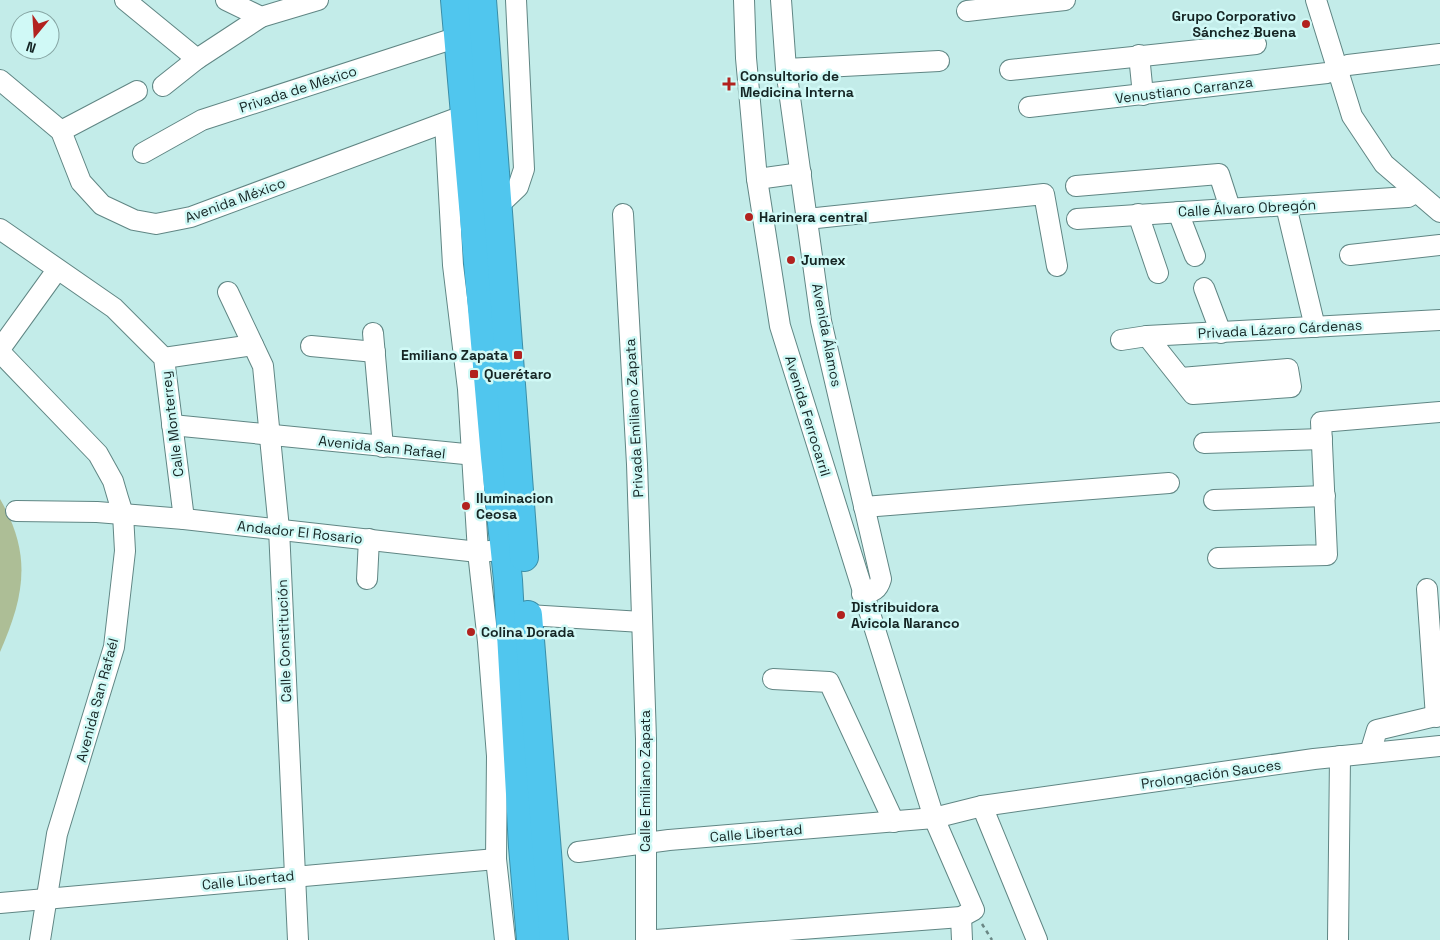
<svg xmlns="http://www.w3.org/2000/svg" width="1440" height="940" font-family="'Space Grotesk',sans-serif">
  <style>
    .green { fill: #adbe96 }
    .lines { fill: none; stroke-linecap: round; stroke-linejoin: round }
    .minor-casing { stroke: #608684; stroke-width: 22 }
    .highway-casing { stroke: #3b8ea7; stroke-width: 30 }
    .path { stroke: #6a8684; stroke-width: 2.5; stroke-dasharray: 4 4; stroke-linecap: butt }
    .minor { stroke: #fff; stroke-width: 20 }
    .highway { stroke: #50c6ee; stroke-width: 28 }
    .poi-dot { fill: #b2221f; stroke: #d0f9f6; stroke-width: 2 }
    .labels { text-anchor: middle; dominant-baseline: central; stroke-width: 5; stroke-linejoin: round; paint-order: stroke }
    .poi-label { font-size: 14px; font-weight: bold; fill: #152524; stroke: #d0f9f6; text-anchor: start }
    .street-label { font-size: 14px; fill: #152524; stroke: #d0f9f6 }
  </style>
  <rect width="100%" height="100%" fill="#c3ece9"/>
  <path class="green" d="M0 499C32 554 25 595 0 652Z"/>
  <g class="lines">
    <g class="minor-casing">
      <g id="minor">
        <path d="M125 0 197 59 261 17"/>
        <path d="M226 0 261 17 318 0"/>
        <path d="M781 0 786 69 821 321 881 579C878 590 873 592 862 594"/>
        <path d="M1316 0 1352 116 1384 164 1440 212"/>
        <path d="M967 11 1065 0"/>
        <path d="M1139 55 1143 95"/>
        <path d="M786 69 939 61"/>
        <path d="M1010 70 1256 44"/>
        <path d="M0 80 61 131 81 182 102 205 134 220 156 224 191 217 457 118"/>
        <path d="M163 86 197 59"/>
        <path d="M1029 107 1327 73 1348 65 1440 54"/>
        <path d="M445 123 453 265 468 389 478 552 488 642 497 756"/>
        <path d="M61 131 137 91"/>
        <path d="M143 153 202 120 458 37"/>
        <path d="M757 179 801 173"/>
        <path d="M1076 186 1219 174 1230 208"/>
        <path d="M1286 206 1315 327"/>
        <path d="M497 207 518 187 524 169 516 0"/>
        <path d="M1178 212 1195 256"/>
        <path d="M623 214 637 464 646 739V940"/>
        <path d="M1138 214 1158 273"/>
        <path d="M807 219 1044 194 1057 266"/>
        <path d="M1077 219 1408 197 1415 193"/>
        <path d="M0 229 114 308 164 358 184 519"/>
        <path d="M1350 255 1440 245"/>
        <path d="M1204 288 1221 333"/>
        <path d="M228 292 263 366 279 529 298 940"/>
        <path d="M373 333 383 447"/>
        <path d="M1147 336 1193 394 1291 387 1288 369 1181 378"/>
        <path d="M1121 340 1147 336 1440 320"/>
        <path d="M311 346 375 352"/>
        <path d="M0 349 57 270"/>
        <path d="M0 352 98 454 113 481 118 498 123 514 125 551 114 647 57 834 40 940"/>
        <path d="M164 358 253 345"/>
        <path d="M172 425 485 456"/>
        <path d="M1204 443 1322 439"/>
        <path d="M1214 500 1325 496"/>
        <path d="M864 507 1169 483"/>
        <path d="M16 511 97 512 184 519 478 552 490 551"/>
        <path d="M1218 558 1327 555 1321 422 1440 412"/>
        <path d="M367 579 369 539"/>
        <path d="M1427 589 1436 717"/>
        <path d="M528 615 642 622"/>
        <path d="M773 679 829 682 894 822"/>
        <path d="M1370 753 1377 730 1440 715"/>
        <path d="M982 806 1037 940"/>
        <path d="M578 852 669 840 934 818 982 806 1314 759 1440 746"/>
        <path d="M0 903 496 859"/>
        <path d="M961 917 962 940"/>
        <path d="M1338 939 1340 756"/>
        <path d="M505 940 496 859 497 756 509 752"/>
        <path d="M656 940 961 917 974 910 934 818 780 326 757 179 746 58 744 0"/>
      </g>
    </g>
    <g class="highway-casing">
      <g id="highway">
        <path d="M455 0 495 457 508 580 523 847 531 940"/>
        <path d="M482 0 524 557"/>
        <path d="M528 615 554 940"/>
      </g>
    </g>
    <path class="path" d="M982 924 992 940"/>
    <use href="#minor" class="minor"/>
    <use href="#highway" class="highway"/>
  </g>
  <g class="poi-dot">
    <circle cx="1306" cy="24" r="5"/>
    <path d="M726.5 76.5h5v5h5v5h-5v5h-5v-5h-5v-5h5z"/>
    <circle cx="749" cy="217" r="5"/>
    <circle cx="791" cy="260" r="5"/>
    <rect x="513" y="350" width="10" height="10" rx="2.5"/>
    <rect x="469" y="369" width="10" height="10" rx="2.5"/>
    <circle cx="466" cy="506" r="5"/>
    <circle cx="841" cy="615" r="5"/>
    <circle cx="471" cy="632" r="5"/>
  </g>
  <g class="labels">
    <g class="poi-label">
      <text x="1296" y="16" text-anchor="end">Grupo Corporativo<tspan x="1296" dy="16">Sánchez Buena</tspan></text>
      <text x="740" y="76">Consultorio de<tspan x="740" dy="16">Medicina Interna</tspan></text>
      <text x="759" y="217">Harinera central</text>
      <text x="801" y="260">Jumex</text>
      <text x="508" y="355" text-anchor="end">Emiliano Zapata</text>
      <text x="484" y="374">Querétaro</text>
      <text x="476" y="498">Iluminacion<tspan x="476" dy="16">Ceosa</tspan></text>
      <text x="851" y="607">Distribuidora<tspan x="851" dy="16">Avicola Naranco</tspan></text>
      <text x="481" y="632">Colina Dorada</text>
    </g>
    <g class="street-label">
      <text transform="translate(298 89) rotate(-18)">Privada de México</text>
      <text transform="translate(1184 90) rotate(-7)">Venustiano Carranza</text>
      <text transform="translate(235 200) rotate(-20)">Avenida México</text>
      <text transform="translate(1247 208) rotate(-3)">Calle Álvaro Obregón</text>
      <text transform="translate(1280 329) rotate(-3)">Privada Lázaro Cárdenas</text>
      <text transform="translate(827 335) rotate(79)">Avenida Álamos</text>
      <text transform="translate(808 416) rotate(73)">Avenida Ferrocarril</text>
      <text transform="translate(634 418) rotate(-93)">Privada Emiliano Zapata</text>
      <text transform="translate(172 424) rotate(-97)">Calle Monterrey</text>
      <text transform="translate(382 447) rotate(6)">Avenida San Rafael</text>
      <text transform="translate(300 532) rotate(6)">Andador El Rosario</text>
      <text transform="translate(284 641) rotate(-92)">Calle Constitución</text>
      <text transform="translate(97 700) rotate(-75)">Avenida San Rafaél</text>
      <text transform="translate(1211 774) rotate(-8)">Prolongación Sauces</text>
      <text transform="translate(645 781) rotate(-90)">Calle Emiliano Zapata</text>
      <text transform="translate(756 833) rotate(-5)">Calle Libertad</text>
      <text transform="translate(248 880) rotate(-6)">Calle Libertad</text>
    </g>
  </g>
  <g transform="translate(35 35) rotate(198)"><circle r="24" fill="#d0f9f6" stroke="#85a4a2"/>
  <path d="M0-4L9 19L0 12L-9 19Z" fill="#b2221f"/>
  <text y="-8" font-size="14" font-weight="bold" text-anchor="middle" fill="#152524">N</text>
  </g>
</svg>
